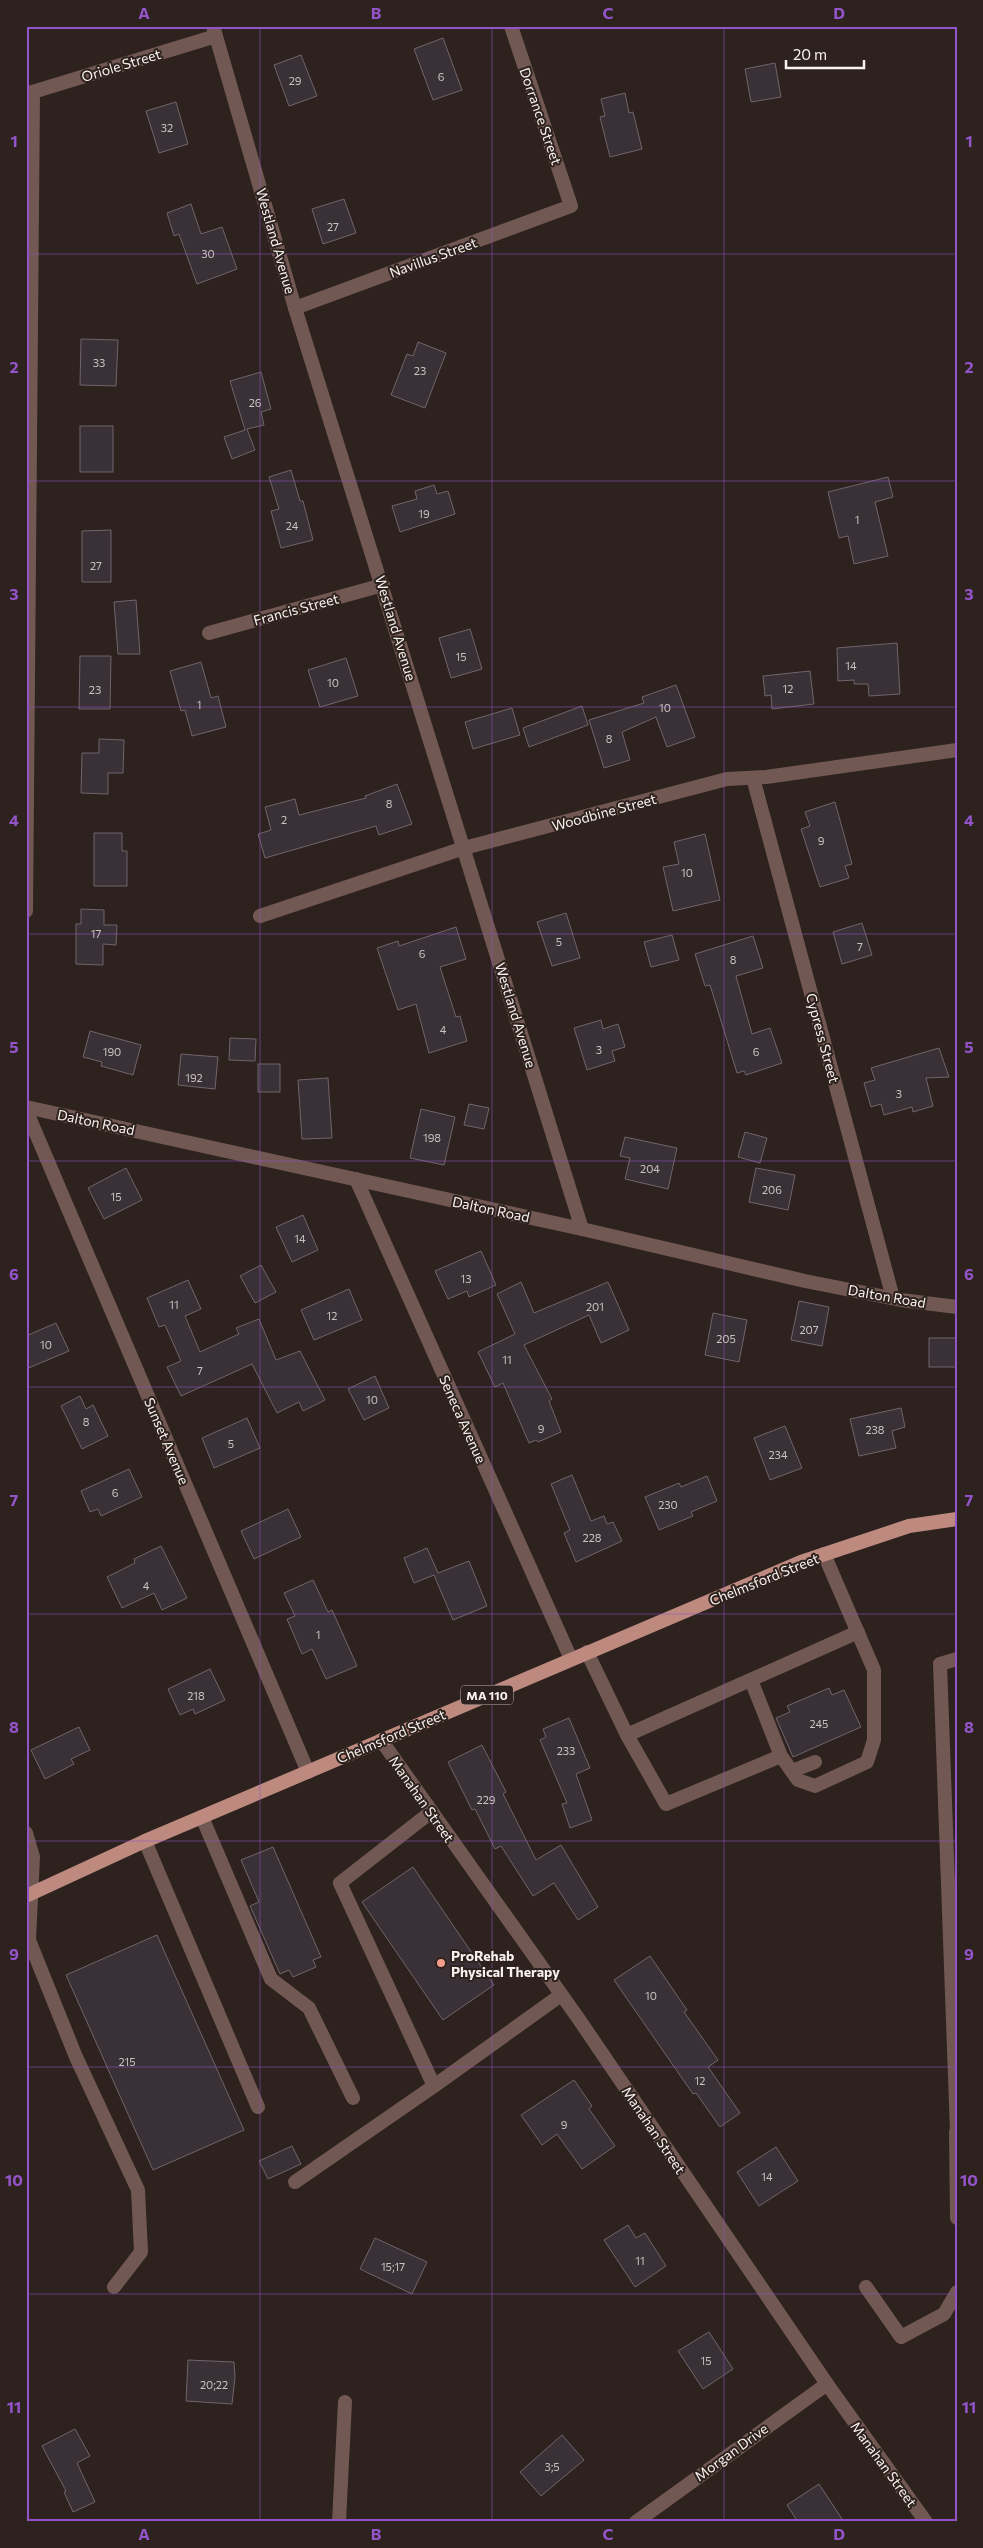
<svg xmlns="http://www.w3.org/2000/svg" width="983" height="2548" font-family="Commissioner,sans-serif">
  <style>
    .building { fill: #3a3137; stroke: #6f656c }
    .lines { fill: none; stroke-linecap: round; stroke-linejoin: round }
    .service { stroke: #725853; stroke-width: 14 }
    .minor { stroke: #725853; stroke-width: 14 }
    .tertiary { stroke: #725853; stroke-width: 14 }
    .primary { stroke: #be8a80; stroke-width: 14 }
    .grid { fill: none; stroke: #9454c9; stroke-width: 1; stroke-opacity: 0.55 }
    .poi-dot { fill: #f49d8b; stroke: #2d221e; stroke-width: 2 }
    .labels { text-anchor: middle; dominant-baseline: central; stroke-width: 4; stroke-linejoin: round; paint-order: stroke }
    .number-label { font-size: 11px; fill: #cac2c1 }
    .shield { fill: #2d221e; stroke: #bcb4b0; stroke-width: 1 }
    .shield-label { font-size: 12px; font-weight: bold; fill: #faf2ef }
    .street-label { font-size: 14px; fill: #faf2ef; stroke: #2d221e }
    .poi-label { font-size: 14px; font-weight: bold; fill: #faf2ef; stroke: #2d221e; text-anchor: start }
    .neatline { fill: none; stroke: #9454c9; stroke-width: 2 }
    .grid-label { font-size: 16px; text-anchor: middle; font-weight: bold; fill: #9454c9 }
  </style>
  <rect width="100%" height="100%" fill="#2d221e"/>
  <g class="building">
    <path d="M443 38 462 90 433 100 414 49Z"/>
    <path d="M301 55 317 96 289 106 274 65Z"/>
    <path d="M775 63 781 97 751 102 745 69Z"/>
    <path d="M625 93 629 113 633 112 642 149 610 157 600 117 605 116 601 99Z"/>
    <path d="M176 102 188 144 159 153 146 111Z"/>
    <path d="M344 199 356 233 323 244 312 209Z"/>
    <path d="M191 204 201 234 222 227 237 269 197 284 179 234 174 236 167 213Z"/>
    <path d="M81 339 118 340 116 386 80 385Z"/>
    <path d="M418 342 446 353 425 408 391 395 407 354 413 356Z"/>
    <path d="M261 372 271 409 261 412 264 425 247 429 255 450 232 459 224 437 245 430 230 381Z"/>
    <rect x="80" y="426" width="33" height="46"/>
    <path d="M291 470 300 501H303L313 540 281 548 271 511 279 509 269 477Z"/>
    <path d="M888 477 893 497 875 502 888 556 854 564 848 536 839 538 828 492Z"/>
    <path d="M434 485 437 494 448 491 455 514 400 532 392 506 417 499 415 491Z"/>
    <path d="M111 530V582H82V531Z"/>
    <path d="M136 600 140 654H118L114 602Z"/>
    <path d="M470 629 482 669 451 678 439 638Z"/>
    <path d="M897 643 900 694 869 696 868 684H854V680L838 681 837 648Z"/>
    <path d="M80 656H111L110 709H79Z"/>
    <path d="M346 658 358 696 320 707 308 670Z"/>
    <path d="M201 662 211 698 218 696 226 727 192 736 185 710 181 711 170 671Z"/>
    <path d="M810 671 814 704 772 709 771 695 765 696 763 676Z"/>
    <path d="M676 685 695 737 667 747 656 717 622 732 630 760 604 768 589 720 644 703 642 697Z"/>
    <path d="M582 706 588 725 529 747 523 728Z"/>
    <path d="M512 708 520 735 473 749 465 722Z"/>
    <path d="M99 739 124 740 123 773H108V794L81 793 82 753H99Z"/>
    <path d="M397 784 412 824 379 835 376 826 265 858 258 834 271 830 265 807 295 799 299 815 366 798 365 796Z"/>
    <path d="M835 802 852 864 845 866 849 878 820 887 801 829 810 826 805 812Z"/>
    <path d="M94 833H122V851H127V886H94Z"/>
    <path d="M705 834 720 900 673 911 663 867 679 864 674 842Z"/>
    <path d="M81 909 104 910V925H117L116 945 103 944V965L76 964V924H81Z"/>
    <path d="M566 913 580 958 552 966 537 922Z"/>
    <path d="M862 923 872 955 842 964 833 932Z"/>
    <path d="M456 927 466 959 440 967 456 1017 460 1016 467 1041 429 1053 416 1004 398 1010 377 948 398 941 399 946Z"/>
    <path d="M672 935 679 960 651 967 644 942Z"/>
    <path d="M753 936 763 968 736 976 752 1034 770 1028 782 1063 746 1075 744 1071 737 1073 710 985 705 986 695 954Z"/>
    <path d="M601 1020 603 1029 618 1024 625 1047 612 1051 615 1061 587 1070 574 1028Z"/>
    <path d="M90 1031 141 1045 133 1075 101 1066 102 1062 83 1057Z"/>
    <path d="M230 1038 256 1039 255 1061 229 1060Z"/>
    <path d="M939 1048 949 1077 926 1078 933 1106 913 1112 912 1107 884 1115 881 1104 871 1107 864 1083 875 1080 871 1068Z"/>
    <path d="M181 1054 218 1057 215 1089 178 1085Z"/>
    <rect x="258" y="1064" width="22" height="28"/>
    <path d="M328 1078 332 1138 302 1139 298 1080Z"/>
    <path d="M469 1104 489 1108 484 1129 464 1125Z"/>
    <path d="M421 1109 455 1117 444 1165 410 1158Z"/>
    <path d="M745 1132 767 1138 760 1163 738 1157Z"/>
    <path d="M625 1137 677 1148 668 1189 625 1179 630 1158 620 1156Z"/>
    <path d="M126 1168 142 1200 104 1219 88 1188Z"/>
    <path d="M756 1168 795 1175 788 1210 749 1202Z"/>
    <path d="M303 1215 318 1250 292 1262 276 1227Z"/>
    <path d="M481 1251 496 1285 469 1297 467 1291 448 1299 435 1271Z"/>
    <path d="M261 1265 276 1292 255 1303 240 1276Z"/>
    <path d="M188 1280 201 1309 185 1316 200 1352 239 1334 236 1328 259 1319 276 1360 300 1351 325 1400 303 1411 299 1402 277 1413 252 1364 181 1396 167 1367 181 1361 165 1325 159 1327 147 1298Z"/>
    <path d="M521 1282 534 1313 608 1282 629 1330 601 1343 589 1315 524 1345 552 1399 549 1401 561 1432 538 1442 536 1440 529 1443 503 1383 495 1387 478 1352 515 1334 497 1294Z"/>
    <path d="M349 1289 362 1320 314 1340 301 1310Z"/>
    <path d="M799 1301 829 1307 822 1346 791 1340Z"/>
    <path d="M713 1313 747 1320 739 1362 705 1355Z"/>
    <path d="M56 1323 69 1351 26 1369V1336Z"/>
    <rect x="929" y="1338" width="28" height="29"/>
    <path d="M375 1376 389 1408 364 1420 348 1389Z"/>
    <path d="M80 1396 86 1409 93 1405 108 1436 82 1449 61 1406Z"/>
    <path d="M901 1408 905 1427 892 1431 896 1448 859 1456 850 1419Z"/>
    <path d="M247 1418 260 1448 214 1468 202 1438Z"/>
    <path d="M785 1426 802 1468 770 1480 754 1438Z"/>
    <path d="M129 1469 142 1497 101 1516 98 1509 90 1512 81 1491Z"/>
    <path d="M572 1475 591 1521 604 1516 607 1524 613 1522 622 1541 576 1562 564 1533 570 1530 551 1484Z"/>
    <path d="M707 1476 717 1501 691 1512 693 1516 659 1530 645 1497 679 1483 681 1487Z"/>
    <path d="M288 1509 301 1537 254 1559 241 1531Z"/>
    <path d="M161 1546 187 1598 162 1610 154 1593 122 1608 107 1577 135 1563 134 1559Z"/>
    <path d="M427 1548 438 1573 469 1561 487 1606 453 1620 434 1575 414 1583 404 1558Z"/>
    <path d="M313 1580 328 1612 332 1610 357 1666 326 1679 312 1649 302 1654 287 1619 295 1616 284 1593Z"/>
    <path d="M210 1669 225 1700 195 1714 193 1709 180 1715 168 1689Z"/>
    <path d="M829 1688 832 1695 844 1690 861 1727 793 1757 776 1718 790 1712 787 1706Z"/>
    <path d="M569 1718 590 1768 576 1774 592 1820 570 1828 562 1804 567 1803 540 1740 546 1737 543 1729Z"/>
    <path d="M79 1727 90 1750 71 1759 74 1764 45 1779 31 1750Z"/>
    <path d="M482 1745 506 1792 503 1794 536 1860 561 1845 598 1907 578 1920 554 1883 533 1896 501 1846 495 1849 475 1809 472 1810 448 1762Z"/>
    <path d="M273 1847 321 1957 313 1960 316 1967 293 1977 289 1970 280 1974 250 1906 259 1902 241 1860Z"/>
    <path d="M413 1867 494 1985 443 2020 362 1902Z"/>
    <path d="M157 1935 244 2130 153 2170 66 1975Z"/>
    <path d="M650 1956 687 2010 684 2012 718 2060 708 2067 740 2113 720 2127 696 2093 693 2094 614 1980Z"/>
    <path d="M574 2080 592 2106 589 2109 615 2146 582 2169 557 2134 542 2145 521 2115Z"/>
    <path d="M292 2146 301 2164 268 2179 259 2161Z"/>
    <path d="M776 2147 798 2181 759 2206 737 2172Z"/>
    <path d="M628 2225 636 2238 645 2233 666 2266 635 2287 604 2240Z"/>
    <path d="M375 2238 427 2262 412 2294 360 2269Z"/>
    <path d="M709 2332 733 2369 703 2389 678 2351Z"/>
    <path d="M188 2360 234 2362 235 2377 232 2404 186 2401Z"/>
    <path d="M75 2429 90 2456 77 2463 95 2502 73 2512 64 2492 66 2491 42 2446Z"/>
    <path d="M562 2435 584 2460 541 2496 520 2472Z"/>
    <path d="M819 2484 844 2522H798L787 2505Z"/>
  </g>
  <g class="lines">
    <g class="service">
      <path d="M587 1652 627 1735 666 1804 781 1756"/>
      <path d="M957 1659 940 1664 957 2132"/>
      <path d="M751 1680 781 1756 798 1780 815 1786 867 1762 874 1740V1670L824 1554"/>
      <path d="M627 1735 858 1632"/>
      <path d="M792 1771 815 1762"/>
      <path d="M431 1812 340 1883 434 2086 561 1995"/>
      <path d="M202 1817 271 1979 309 2008 353 2098"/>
      <path d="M145 1841 258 2107"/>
      <path d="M956 2132 957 2218"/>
      <path d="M295 2182 434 2086"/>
      <path d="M866 2287 901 2337 944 2314 957 2292"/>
    </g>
    <g class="minor">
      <path d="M213 26 295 308 582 1229"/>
      <path d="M26 94 216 36"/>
      <path d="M295 308 571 206 511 26"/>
      <path d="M209 633 383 585"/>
      <path d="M753 778 893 1298"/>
      <path d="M26 911 33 92"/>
      <path d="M260 916 464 848 727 779 766 777 957 750"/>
      <path d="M26 1110 308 1772"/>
      <path d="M356 1179 571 1659"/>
      <path d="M381 1740 578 2018 827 2384 926 2522"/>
      <path d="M26 1833 33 1857 29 1940 76 2057 138 2190 141 2252 114 2287"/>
      <path d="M339 2522 345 2402"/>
      <path d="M636 2522 827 2384"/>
    </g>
    <path class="tertiary" d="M26 1107 582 1229 805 1281 901 1300 957 1307"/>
    <path class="primary" d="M26 1896 145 1841 801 1562 909 1526 957 1519"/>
  </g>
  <path class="grid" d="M260 26V2522M492 26V2522M724 26V2522M26 254H957M26 481H957M26 707H957M26 934H957M26 1161H957M26 1387H957M26 1614H957M26 1841H957M26 2067H957M26 2294H957"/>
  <circle class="poi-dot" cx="441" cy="1963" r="5"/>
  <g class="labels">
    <g class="number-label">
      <text x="441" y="76">6</text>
      <text x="295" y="80">29</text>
      <text x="167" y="127">32</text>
      <text x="333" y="226">27</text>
      <text x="208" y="253">30</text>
      <text x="99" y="362">33</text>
      <text x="420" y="370">23</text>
      <text x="255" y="402">26</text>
      <text x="424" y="513">19</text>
      <text x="857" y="519">1</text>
      <text x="292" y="525">24</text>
      <text x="96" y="565">27</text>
      <text x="461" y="656">15</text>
      <text x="851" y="665">14</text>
      <text x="333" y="682">10</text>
      <text x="788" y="688">12</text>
      <text x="95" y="689">23</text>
      <text x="199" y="704">1</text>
      <text x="665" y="707">10</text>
      <text x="609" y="738">8</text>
      <text x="389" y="803">8</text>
      <text x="284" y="819">2</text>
      <text x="821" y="840">9</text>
      <text x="687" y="872">10</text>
      <text x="96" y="933">17</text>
      <text x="559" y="941">5</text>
      <text x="860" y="946">7</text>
      <text x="422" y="953">6</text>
      <text x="733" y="959">8</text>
      <text x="443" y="1029">4</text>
      <text x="599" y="1049">3</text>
      <text x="112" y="1051">190</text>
      <text x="756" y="1051">6</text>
      <text x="194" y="1077">192</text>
      <text x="899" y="1093">3</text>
      <text x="432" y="1137">198</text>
      <text x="650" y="1168">204</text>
      <text x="772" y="1189">206</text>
      <text x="116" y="1196">15</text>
      <text x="300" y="1238">14</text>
      <text x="466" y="1278">13</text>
      <text x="174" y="1304">11</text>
      <text x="595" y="1306">201</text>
      <text x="332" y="1315">12</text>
      <text x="809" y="1329">207</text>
      <text x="726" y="1338">205</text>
      <text x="46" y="1344">10</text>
      <text x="507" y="1359">11</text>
      <text x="200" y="1370">7</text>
      <text x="372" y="1399">10</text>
      <text x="86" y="1421">8</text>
      <text x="541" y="1428">9</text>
      <text x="875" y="1429">238</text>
      <text x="231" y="1443">5</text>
      <text x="778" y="1454">234</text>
      <text x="115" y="1492">6</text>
      <text x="668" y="1504">230</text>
      <text x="592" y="1537">228</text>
      <text x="146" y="1585">4</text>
      <text x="318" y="1634">1</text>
      <text x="196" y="1695">218</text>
      <text x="819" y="1723">245</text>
      <text x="566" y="1750">233</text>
      <text x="486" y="1799">229</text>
      <text x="651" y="1995">10</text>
      <text x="127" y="2061">215</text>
      <text x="700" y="2080">12</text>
      <text x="564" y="2124">9</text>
      <text x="767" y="2176">14</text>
      <text x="640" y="2260">11</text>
      <text x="393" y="2266">15;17</text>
      <text x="706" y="2360">15</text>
      <text x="214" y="2384">20;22</text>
      <text x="552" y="2466">3;5</text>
    </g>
    <rect class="shield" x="461" y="1685.5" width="52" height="19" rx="4"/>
    <g class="shield-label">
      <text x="487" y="1695">MA 110</text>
    </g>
    <g class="street-label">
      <text transform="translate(121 65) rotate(-17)">Oriole Street</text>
      <text transform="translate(541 116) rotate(71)">Dorrance Street</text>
      <text transform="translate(276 241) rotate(74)">Westland Avenue</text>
      <text transform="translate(433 257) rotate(-20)">Navillus Street</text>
      <text transform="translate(296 609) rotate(-15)">Francis Street</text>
      <text transform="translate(396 628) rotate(73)">Westland Avenue</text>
      <text transform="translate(604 812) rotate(-15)">Woodbine Street</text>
      <text transform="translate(516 1015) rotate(73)">Westland Avenue</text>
      <text transform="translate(823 1038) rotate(75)">Cypress Street</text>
      <text transform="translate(96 1122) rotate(12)">Dalton Road</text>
      <text transform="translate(491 1209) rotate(12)">Dalton Road</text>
      <text transform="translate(887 1296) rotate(10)">Dalton Road</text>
      <text transform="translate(463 1419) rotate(66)">Seneca Avenue</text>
      <text transform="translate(167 1441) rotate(67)">Sunset Avenue</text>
      <text transform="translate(764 1579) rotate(-22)">Chelmsford Street</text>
      <text transform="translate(391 1736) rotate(-23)">Chelmsford Street</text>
      <text transform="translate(422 1799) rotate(55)">Manahan Street</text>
      <text transform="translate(654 2130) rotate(56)">Manahan Street</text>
      <text transform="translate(731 2452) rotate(-36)">Morgan Drive</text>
      <text transform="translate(884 2464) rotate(54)">Manahan Street</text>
    </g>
    <g class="poi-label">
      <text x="451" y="1955">ProRehab<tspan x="451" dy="16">Physical Therapy</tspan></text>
    </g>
  </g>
  <rect width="983" height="2548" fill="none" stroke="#2d221e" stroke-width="55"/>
  <path d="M786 60v8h78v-8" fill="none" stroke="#faf2ef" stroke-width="2.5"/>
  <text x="793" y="60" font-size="15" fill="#faf2ef" stroke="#2d221e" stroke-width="4" paint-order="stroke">20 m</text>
  <rect x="28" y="28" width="928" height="2492" class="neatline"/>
  <g class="grid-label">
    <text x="144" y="19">A</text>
    <text x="376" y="19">B</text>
    <text x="608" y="19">C</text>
    <text x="839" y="19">D</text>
    <text x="14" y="147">1</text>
    <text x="969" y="147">1</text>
    <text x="14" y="373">2</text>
    <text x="969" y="373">2</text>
    <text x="14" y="600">3</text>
    <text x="969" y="600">3</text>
    <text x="14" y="826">4</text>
    <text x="969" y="826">4</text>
    <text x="14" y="1053">5</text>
    <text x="969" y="1053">5</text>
    <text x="14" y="1280">6</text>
    <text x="969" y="1280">6</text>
    <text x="14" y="1506">7</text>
    <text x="969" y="1506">7</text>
    <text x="14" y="1733">8</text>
    <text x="969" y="1733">8</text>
    <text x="14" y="1960">9</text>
    <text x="969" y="1960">9</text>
    <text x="14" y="2186">10</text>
    <text x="969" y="2186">10</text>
    <text x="14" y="2413">11</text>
    <text x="969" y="2413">11</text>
    <text x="144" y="2540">A</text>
    <text x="376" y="2540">B</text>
    <text x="608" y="2540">C</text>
    <text x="839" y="2540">D</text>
  </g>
</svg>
